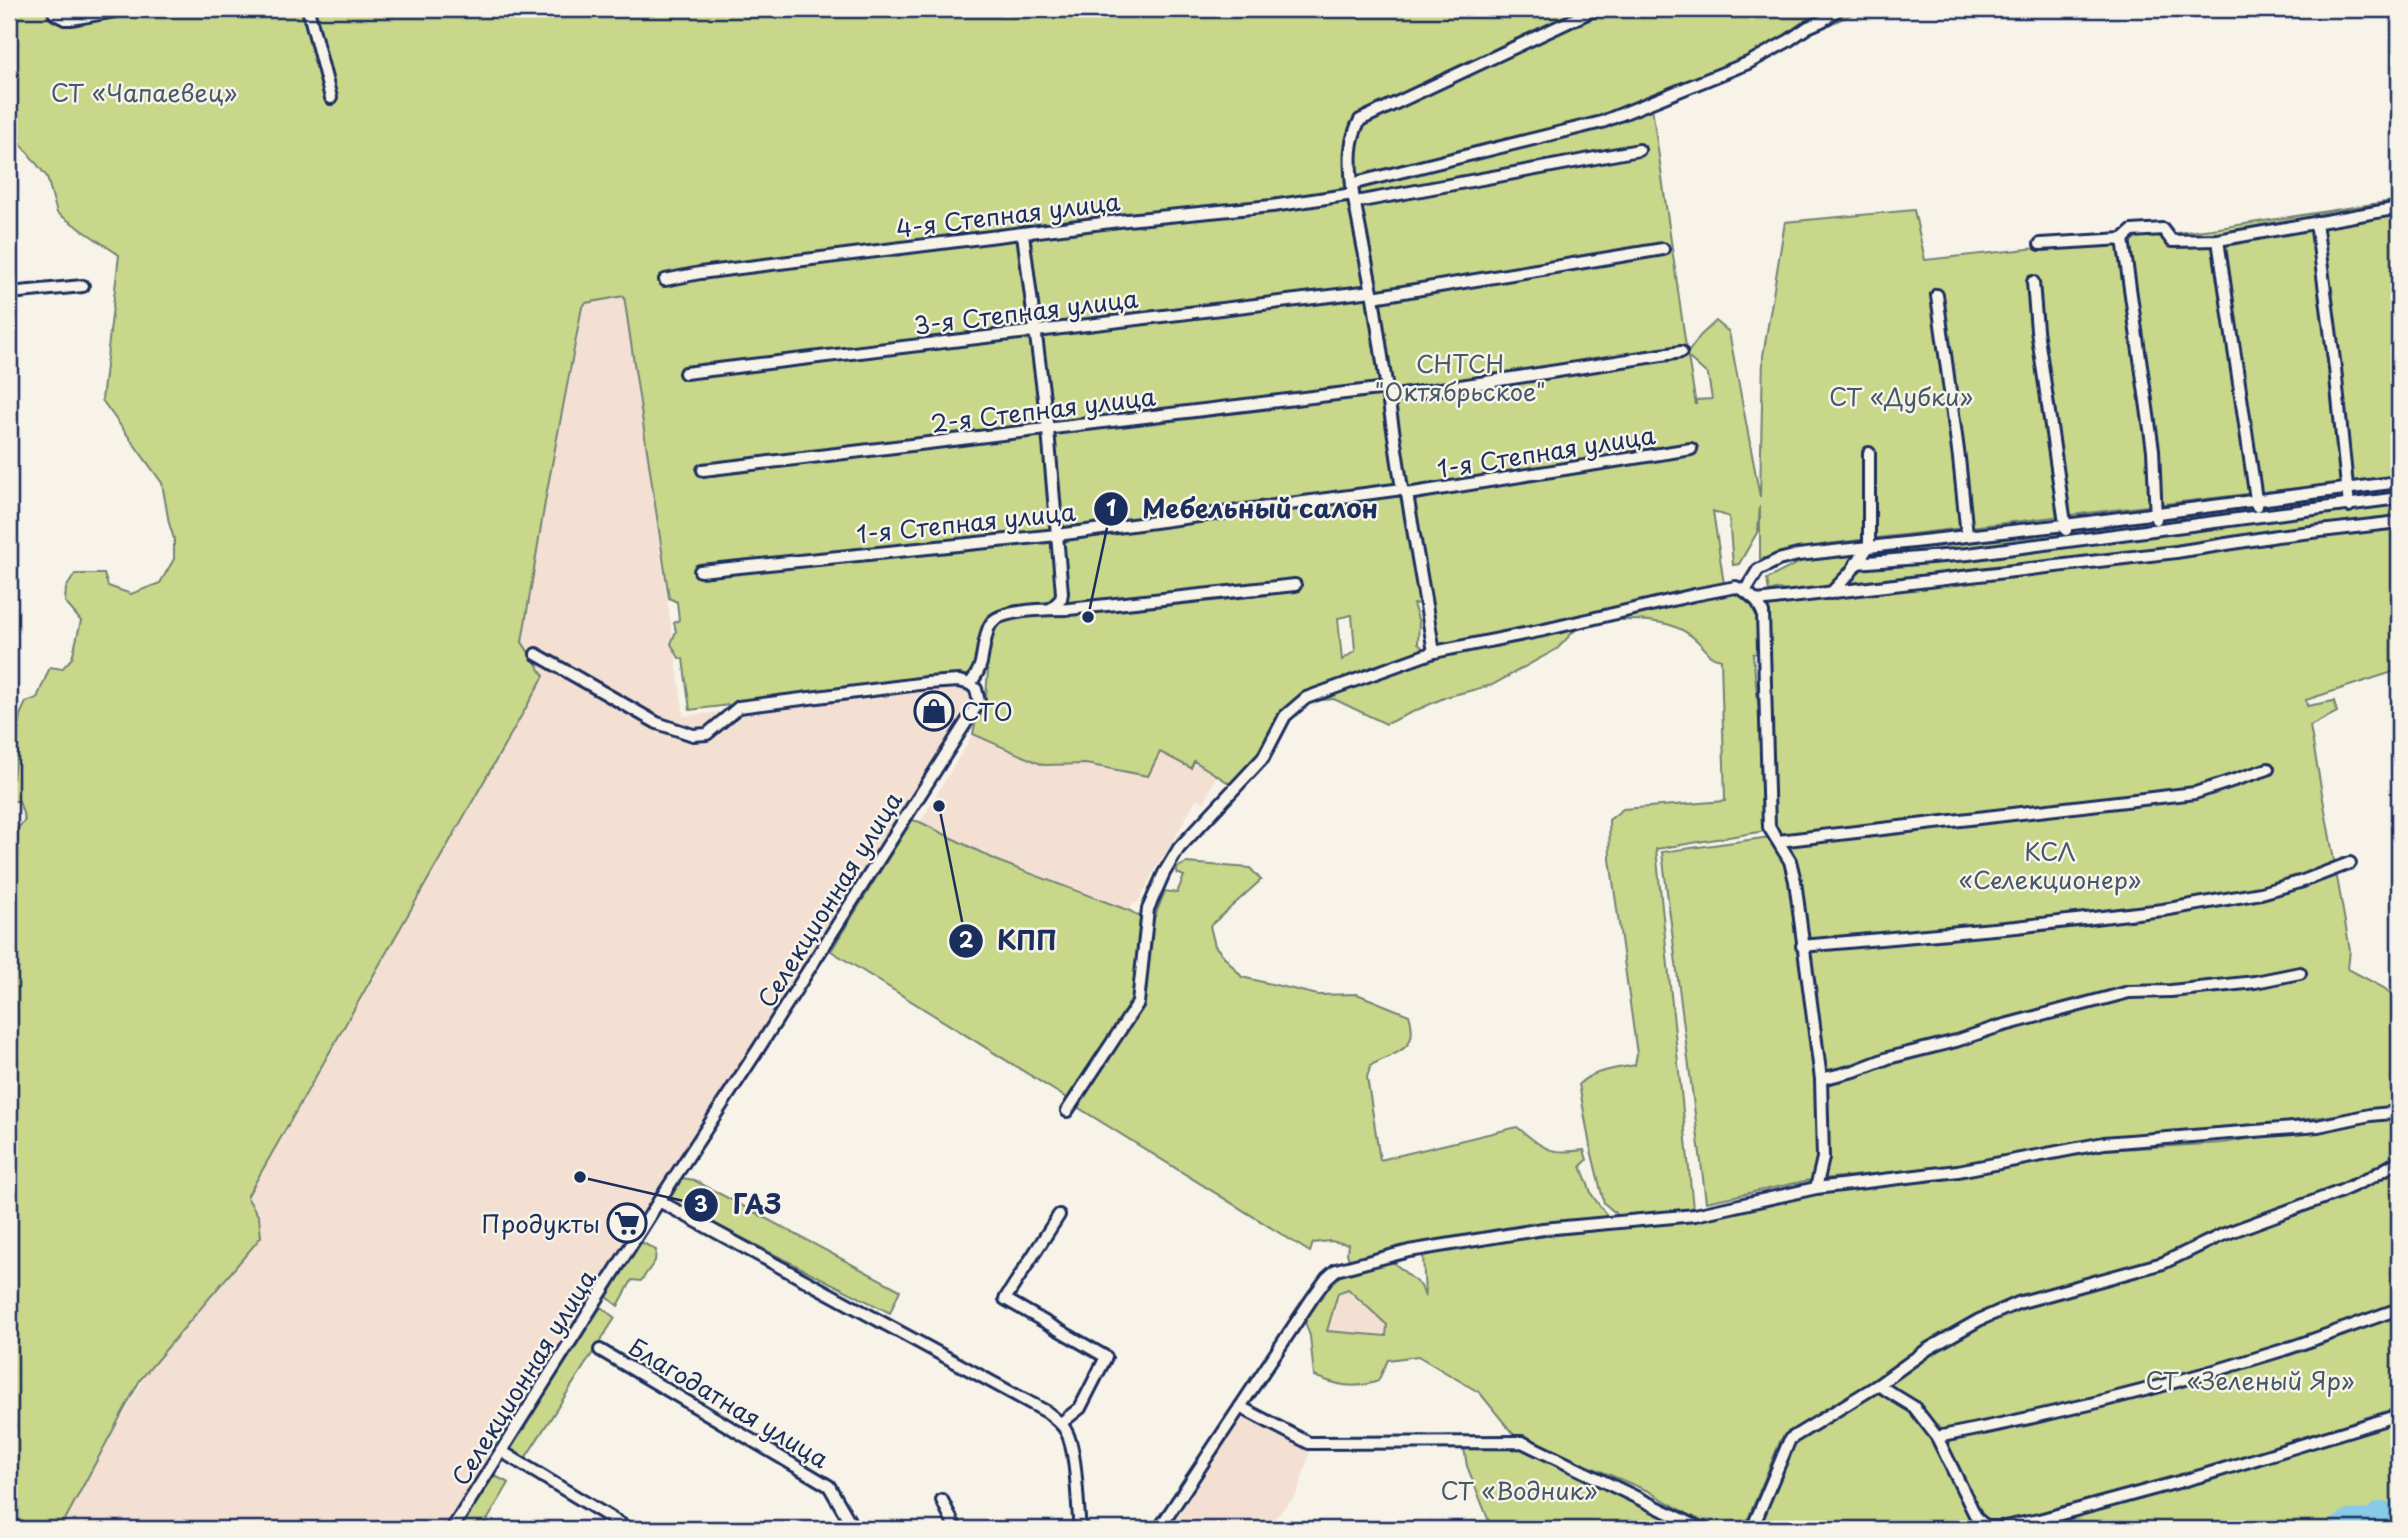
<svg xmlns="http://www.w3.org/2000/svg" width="2408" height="1538" font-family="'Playpen Sans',sans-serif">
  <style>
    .built { fill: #f3e0d3 }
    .green { fill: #c8d78a; stroke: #728374; stroke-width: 2; fill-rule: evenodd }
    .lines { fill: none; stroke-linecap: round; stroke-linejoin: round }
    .river { stroke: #86cbe7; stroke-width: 18 }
    .minor-casing { stroke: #1b2f5e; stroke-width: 16 }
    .minor { stroke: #f7f3e8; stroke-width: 10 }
    .labels { text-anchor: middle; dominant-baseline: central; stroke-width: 5; stroke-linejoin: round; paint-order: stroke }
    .park-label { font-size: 24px; fill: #465969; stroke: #f7f3e8 }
    .street-label { font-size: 24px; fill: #1b2f5e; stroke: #f7f3e8 }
    .poi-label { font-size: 24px; fill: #1b2f5e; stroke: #f7f3e8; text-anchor: start }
    .leader { fill: none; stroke: #1b2f5e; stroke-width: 2.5 }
    .callout-dot { fill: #1b2f5e; stroke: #f7f3e8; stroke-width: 2.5 }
    .mark-label { font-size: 21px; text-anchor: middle; font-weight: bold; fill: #fff }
    .callout-label { font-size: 26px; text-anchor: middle; font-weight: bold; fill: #1b2f5e; stroke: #f7f3e8; stroke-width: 5; stroke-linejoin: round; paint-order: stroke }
  </style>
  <rect width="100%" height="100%" fill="#f7f3e8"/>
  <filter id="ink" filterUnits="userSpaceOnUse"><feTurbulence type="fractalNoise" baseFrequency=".0143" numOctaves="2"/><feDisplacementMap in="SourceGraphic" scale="14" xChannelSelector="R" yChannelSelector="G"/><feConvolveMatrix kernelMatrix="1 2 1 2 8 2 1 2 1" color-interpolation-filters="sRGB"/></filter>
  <g filter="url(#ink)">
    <g class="built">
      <path d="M624 296 684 716 958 684 971 688 977 698 448 1529H58L544 677 522 642 546 496 582 307 586 303Z"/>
      <path d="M973 734 1043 765 1086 764 1147 776 1159 752 1191 768 1193 761 1216 776 1205 802 1196 799 1171 845 1157 865 1139 901 1132 905 1130 911 1000 862 920 822Z"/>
      <path d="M1348 1289 1387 1325V1336L1326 1331 1337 1293Z"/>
      <path d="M1241 1413 1311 1449 1297 1494 1265 1529H1164Z"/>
    </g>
    <g class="green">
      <path d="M9 9H1863L1652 107 1687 354 1700 336 1716 321 1729 332 1760 497 1763 356 1785 222 1914 210 1925 260 2213 229 2399 200V476L1827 544 1760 559V506L1758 531 1739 564 1733 565 1729 517 1713 511 1724 584 1430 650 1421 603 1413 604 1419 622 1418 643 1426 652 1304 697 1261 757 1232 785 1194 761 1191 768 1160 752 1148 776 1086 764 1043 765 973 734 975 724 985 708 988 671 974 672 959 678 927 680 690 710 683 659 679 658 671 644 676 631 674 623 679 620 677 602 669 598 624 296 586 303 582 307 546 496 522 642 544 676 247 1197 259 1217 261 1237 140 1380 60 1529H9V897L14 880 9 858V838L25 820 19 801H9V779H13L20 715 26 702 37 698 50 667 62 669 72 658 81 621 65 602 66 588 75 574H104L108 586 131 594 160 583 174 559V539L169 523 162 483 102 400 119 255 57 213 47 177 9 129ZM1688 357 1708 375 1712 399 1696 400V405ZM1352 615 1355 651 1342 660 1338 618Z"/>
      <path d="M2399 486V670L2306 700 2307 706 2334 701 2337 712 2310 726 2350 950 2348 969 2384 988 2399 1000V1097L2386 1108 2242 1128 2081 1143 1946 1167 1810 1180 1706 1202 1662 852 1770 837 1771 830 1656 849 1693 1208 1689 1211 1620 1217 1604 1203 1590 1146 1579 1084C1593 1070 1617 1069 1635 1065L1637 1054 1610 859 1609 820 1623 809 1725 801 1721 659 1710 656C1684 617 1648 620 1606 620L1696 598 1735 592 1743 594 1753 602 1759 613 1761 652 1753 654 1767 791 1774 789 1764 605 2312 529 1792 593 1779 589 1769 592 1767 579 1808 558Z"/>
      <path d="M1578 627 1557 649 1492 685 1446 697 1386 724 1334 699 1312 701 1436 656Z"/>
      <path d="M912 820 920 822 1000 862 1130 911 1144 919 1130 1006 1088 1075 1068 1099 831 951Z"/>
      <path d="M1186 863 1250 868 1261 880 1210 926 1215 946 1242 977 1318 995 1357 994 1409 1015C1420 1050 1398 1051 1371 1065L1367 1077 1380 1160 1517 1127C1545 1149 1548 1155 1584 1150L1587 1160 1581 1166 1592 1195 1610 1220 1359 1261 1349 1260 1347 1253 1348 1244 1330 1241 1313 1243 1310 1252 1079 1108 1077 1104 1146 995 1152 923 1165 891 1177 893 1184 876 1177 873V868Z"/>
      <path d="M2399 1107V1529H1760L1791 1445 1781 1439 1744 1529H1714L1648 1491 1513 1434 1480 1393 1418 1356 1388 1360 1378 1381C1354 1390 1337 1385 1314 1376L1310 1336 1304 1319 1337 1274 1393 1262 1421 1286 1425 1297 1423 1254 1546 1236 1695 1221 1820 1193 1958 1178 2105 1150 2223 1143 2388 1116ZM1348 1289 1387 1325 1386 1336 1327 1331 1338 1293Z"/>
      <path d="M682 1178 694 1180 900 1290 890 1313 669 1201Z"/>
      <path d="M641 1242 656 1250 655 1261 641 1281 632 1280 618 1306 607 1297Z"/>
      <path d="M601 1307 615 1318 524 1460 509 1450Z"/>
      <path d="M1464 1448H1520L1689 1529H1492L1467 1466Z"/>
      <path d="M493 1475 509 1483 482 1529H459Z"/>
    </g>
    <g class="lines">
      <path class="river" d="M2335 1529 2347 1519 2372 1518 2378 1511 2399 1512"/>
      <g class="minor-casing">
        <g id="minor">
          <path d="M53 9 55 14 65 19H72L127 9"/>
          <path d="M308 9 331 98"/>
          <path d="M1352 186C1350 163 1348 141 1360 120L1596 9"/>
          <path d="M1353 194 1352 186 1359 182 1602 122 1748 63 1788 41 1808 27 1822 21 1839 9"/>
          <path d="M1356 202 1639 150"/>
          <path d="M2316 222 2335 368 2349 506"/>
          <path d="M1023 234 1048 430 1062 593 1061 599 1051 609"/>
          <path d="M2123 239 2132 231 2163 229 2172 241 2218 240 2399 208"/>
          <path d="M2218 240 2257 506"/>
          <path d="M2040 244 2123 239 2153 450 2156 519"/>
          <path d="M665 280 700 273 1127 220 1272 206 1353 194 1373 297 1402 489 1407 494 1434 652"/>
          <path d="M2033 282 2037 330 2066 530"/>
          <path d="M9 293 83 286"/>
          <path d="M1937 295 1959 458 1967 535"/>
          <path d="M1373 297 1663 249"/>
          <path d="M685 373 1372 291"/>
          <path d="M1389 397 1681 352"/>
          <path d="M703 470 1387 388"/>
          <path d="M1407 494 1691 449"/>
          <path d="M1856 563 1968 554 2399 498"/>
          <path d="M700 571 1057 535 1402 489"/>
          <path d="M1745 591 1758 570 1778 560 1798 555 2065 525 2399 482"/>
          <path d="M1831 593 1850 573 1869 546V453"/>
          <path d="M1757 601 2176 552 2277 536 2399 522"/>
          <path d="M970 684C985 664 980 659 986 637 987 632 989 626 992 622 1005 609 1051 609 1069 609L1295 585"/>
          <path d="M1778 841 2195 793 2268 769"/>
          <path d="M1802 946 2016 927 2163 910 2261 893 2303 881 2350 863"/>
          <path d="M1821 1079 1854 1071 1888 1058 1956 1041 1997 1027 2129 992 2171 991 2255 982 2300 973"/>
          <path d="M1067 1111 1138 1003 1148 909 1164 873 1179 848 1263 758 1285 716 1306 698 1434 652 1544 630 1694 595 1736 587 1745 591 1757 601 1763 613 1769 827 1790 861 1795 881 1821 1079 1823 1158 1816 1188 1695 1215 1543 1229 1409 1251 1336 1270 1327 1278 1313 1297 1159 1529"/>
          <path d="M1816 1188 1958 1171 2104 1143 2318 1126 2370 1115 2392 1113 2399 1119"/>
          <path d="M659 1201 1047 1412C1054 1418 1062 1423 1066 1431 1077 1450 1077 1505 1080 1529"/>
          <path d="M1059 1215 1005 1299 1106 1357 1080 1408 1061 1423"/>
          <path d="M600 1350 829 1486 854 1529"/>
          <path d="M1878 1385 1914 1407 1937 1437 1977 1519 1987 1527H2004L2039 1520 2204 1475 2399 1415"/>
          <path d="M1240 1407 1309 1443 1522 1442 1702 1529"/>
          <path d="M1937 1437C2053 1415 2170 1386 2283 1350 2322 1337 2361 1322 2399 1309"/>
          <path d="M501 1451 629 1529"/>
          <path d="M942 1500 956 1529"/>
          <path d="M452 1529 659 1201 757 1051 979 702 976 689 970 684 959 681 927 683 739 707 707 734 693 735 657 723 536 654"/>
          <path d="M1752 1529 1790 1439 1878 1385 1928 1349 1979 1320 2018 1303 2163 1263 2222 1235 2339 1192 2370 1178 2399 1161"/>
        </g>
      </g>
      <use href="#minor" class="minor"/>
    </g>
  </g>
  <defs>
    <g id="shop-ring" transform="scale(2.0125)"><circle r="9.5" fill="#f7f3e8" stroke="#1b2f5e" stroke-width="1.5"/><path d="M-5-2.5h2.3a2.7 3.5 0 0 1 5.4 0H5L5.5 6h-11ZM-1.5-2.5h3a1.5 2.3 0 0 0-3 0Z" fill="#1b2f5e"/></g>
    <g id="supermarket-ring" transform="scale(2.0125)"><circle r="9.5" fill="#f7f3e8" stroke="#1b2f5e" stroke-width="1.5"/><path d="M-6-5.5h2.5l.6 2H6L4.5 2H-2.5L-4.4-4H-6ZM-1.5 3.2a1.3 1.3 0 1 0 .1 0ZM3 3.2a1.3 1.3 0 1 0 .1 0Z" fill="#1b2f5e"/></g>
  </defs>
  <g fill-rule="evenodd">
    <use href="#shop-ring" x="934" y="711"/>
    <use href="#supermarket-ring" x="627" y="1223"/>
  </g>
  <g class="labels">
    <g class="park-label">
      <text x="144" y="92">СТ «Чапаевец»</text>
      <text x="1460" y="363">СНТСН<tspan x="1460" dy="28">"Октябрьское"</tspan></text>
      <text x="1901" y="396">СТ «Дубки»</text>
      <text x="2050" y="851">КСЛ<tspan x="2050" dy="28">«Селекционер»</tspan></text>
      <text x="2250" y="1380">СТ «Зеленый Яр»</text>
      <text x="1519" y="1490">СТ «Водник»</text>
    </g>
    <g class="street-label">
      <text transform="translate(1008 214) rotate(-7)">4-я Степная улица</text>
      <text transform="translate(1026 311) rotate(-7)">3-я Степная улица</text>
      <text transform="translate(1043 409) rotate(-7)">2-я Степная улица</text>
      <text transform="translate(1546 451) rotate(-9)">1-я Степная улица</text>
      <text transform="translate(966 522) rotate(-6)">1-я Степная улица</text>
      <text transform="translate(829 899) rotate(-58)">Селекционная улица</text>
      <text transform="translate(523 1377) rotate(-58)">Селекционная улица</text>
      <text transform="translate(729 1402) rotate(31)">Благодатная улица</text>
    </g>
    <g class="poi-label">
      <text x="961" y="711">СТО</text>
      <text x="600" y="1223" text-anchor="end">Продукты</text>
    </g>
  </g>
  <path class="leader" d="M1088 617L1111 509M939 806L966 941M580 1177L701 1205"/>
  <g class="callout-dot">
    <circle cx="1088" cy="617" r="7"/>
    <circle cx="939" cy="806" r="7"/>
    <circle cx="580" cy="1177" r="7"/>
    <circle cx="1111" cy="509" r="18"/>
    <circle cx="966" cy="941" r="18"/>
    <circle cx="701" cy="1205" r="18"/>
  </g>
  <g class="mark-label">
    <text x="1111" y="516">1</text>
    <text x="966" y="948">2</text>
    <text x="701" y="1212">3</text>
  </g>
  <g class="callout-label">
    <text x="1260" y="518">Мебельный салон</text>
    <text x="1027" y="950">КПП</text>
    <text x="757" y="1214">ГАЗ</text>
  </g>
  <rect width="2408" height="1538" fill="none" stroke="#f7f3e8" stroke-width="35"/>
  <rect x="18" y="18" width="2373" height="1503" fill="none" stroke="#1b2f5e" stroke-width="2.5" filter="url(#ink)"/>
</svg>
